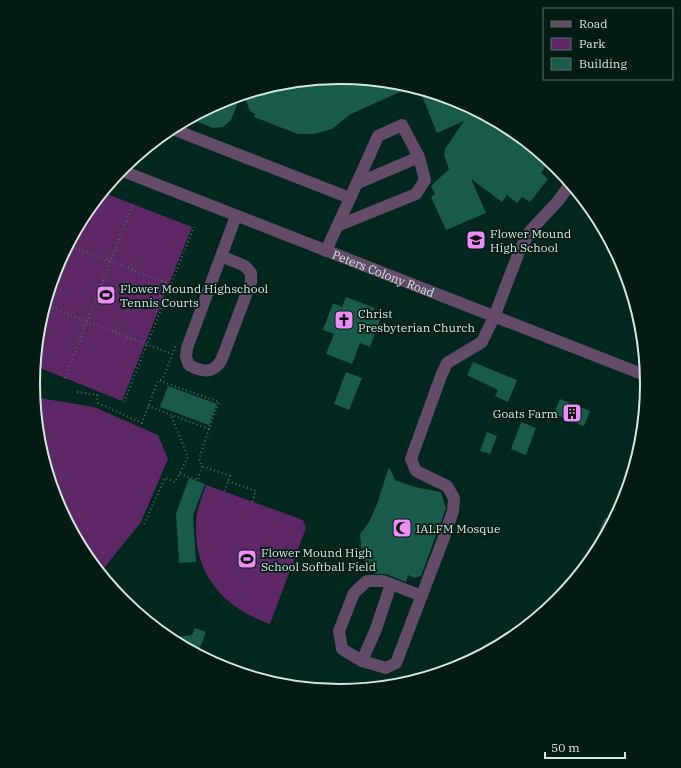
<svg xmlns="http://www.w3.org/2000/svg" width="681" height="768" font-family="'IBM Plex Serif',serif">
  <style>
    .green { fill: #5e2765 }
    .building { fill: #195b4b }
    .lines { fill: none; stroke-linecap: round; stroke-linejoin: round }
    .path { stroke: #4e6d65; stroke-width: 2; stroke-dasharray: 1 3; stroke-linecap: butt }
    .minor { stroke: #644b67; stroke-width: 12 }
    .labels { text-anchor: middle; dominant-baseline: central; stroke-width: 3.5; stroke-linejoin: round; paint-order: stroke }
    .poi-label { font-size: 12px; fill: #d3e7e0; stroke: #021c15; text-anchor: start }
    .street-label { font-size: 12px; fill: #d3e7e0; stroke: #021c15 }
    .rim { fill: none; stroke: #d3e7e0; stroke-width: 2 }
  </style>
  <rect width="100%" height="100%" fill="#01271e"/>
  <g class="green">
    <path d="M102 192 192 227 122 401 35 366C36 352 36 338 39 324 49 276 71 230 102 192Z"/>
    <path d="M34 397 94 407 158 435 168 459 141 522 100 573 85 555 56 501 39 444Z"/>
    <path d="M206 485 303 520 306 528 270 624C224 608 194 575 196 524 196 511 202 497 206 485Z"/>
  </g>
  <g class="building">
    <path d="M341 76 401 82 413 86 349 115 332 129 314 134H298L254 117 255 114 250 111 243 94 281 82Z"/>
    <path d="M419 88 458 100 512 128 550 160 541 173 548 179 530 202 522 197 517 203 507 195 502 202 471 179 486 213 446 230 431 197 435 194 431 186 449 169 444 155 445 149 464 121 437 133Z"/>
    <path d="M241 94 231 120 223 127 213 128 188 118 223 100Z"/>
    <path d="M346 297 375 308 371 317 380 320 370 347 360 343 352 364 326 354 334 334 323 330 333 303 342 307Z"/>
    <path d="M473 362 517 380 508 402 495 396 498 390 467 375Z"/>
    <path d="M346 372 362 378 349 410 334 404Z"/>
    <path d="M168 386 217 404 209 425 160 407Z"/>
    <path d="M560 399 590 411 584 426 554 414Z"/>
    <path d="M521 422 536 428 526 455 511 449Z"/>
    <path d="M487 432 497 436 490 454 480 451Z"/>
    <path d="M389 467 395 480 414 487 441 492 446 508 421 576 415 578 408 575 406 582 386 574H376L368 569 362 555 360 534 369 522 377 504Z"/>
    <path d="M189 478 205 484 193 515 196 562 179 563 176 514Z"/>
    <path d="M605 518 614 521 605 538 598 535Z"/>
    <path d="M195 628 206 632 198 653 167 638 192 635Z"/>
  </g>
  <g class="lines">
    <g class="path">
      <path d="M68 245 195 294"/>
      <path d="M45 305 172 354"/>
      <path d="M65 378 133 204"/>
      <path d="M77 392 97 395 98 403 142 423 157 383 163 378 176 345"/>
      <path d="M124 402 194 227"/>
      <path d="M148 406 209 429 219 402 160 381"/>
      <path d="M209 429 199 459 202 466 230 476 224 492"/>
      <path d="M180 474 198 480 202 466"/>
      <path d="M228 481 256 491 252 502"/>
      <path d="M144 524 165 478 175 482 188 457 171 415"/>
    </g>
    <g class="minor">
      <path d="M170 128 350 198"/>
      <path id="s1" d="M120 170 647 376"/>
      <path d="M358 183 419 157"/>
      <path d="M326 251C343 213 361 175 378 136L402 125 419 157 425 180 416 194 337 226"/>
      <path d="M221 256 245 266 251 273V282L221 361C212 374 202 372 189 365L186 357 187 348 236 216"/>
      <path d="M422 596 383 581H367L354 593 339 631 342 649 362 661 386 668 396 663 443 540 453 511 454 498 447 486 416 471 411 459 441 376 447 363 482 342 494 317 519 252 530 231 558 201 571 183"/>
      <path d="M362 661 376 629 391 584"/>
    </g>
  </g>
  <defs>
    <g id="school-square" transform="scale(1)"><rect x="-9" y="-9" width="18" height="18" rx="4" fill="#ee8cf9" stroke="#021c15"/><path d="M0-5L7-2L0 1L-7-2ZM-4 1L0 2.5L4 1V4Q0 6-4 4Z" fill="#111"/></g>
    <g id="stadium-square" transform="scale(1)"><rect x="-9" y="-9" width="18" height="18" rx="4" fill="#ee8cf9" stroke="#021c15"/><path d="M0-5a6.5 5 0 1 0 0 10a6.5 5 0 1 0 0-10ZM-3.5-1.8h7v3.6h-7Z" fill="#111"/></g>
    <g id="church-square" transform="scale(1)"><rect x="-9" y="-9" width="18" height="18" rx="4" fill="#ee8cf9" stroke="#021c15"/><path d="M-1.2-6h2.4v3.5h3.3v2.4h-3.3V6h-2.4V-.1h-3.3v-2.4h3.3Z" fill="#111"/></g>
    <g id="building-square" transform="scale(1)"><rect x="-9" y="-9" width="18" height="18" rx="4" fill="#ee8cf9" stroke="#021c15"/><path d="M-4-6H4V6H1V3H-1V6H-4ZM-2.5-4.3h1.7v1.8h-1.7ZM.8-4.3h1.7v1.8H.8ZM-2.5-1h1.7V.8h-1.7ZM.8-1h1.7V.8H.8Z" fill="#111"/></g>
    <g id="mosque-square" transform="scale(1)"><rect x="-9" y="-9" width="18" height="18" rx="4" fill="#ee8cf9" stroke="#021c15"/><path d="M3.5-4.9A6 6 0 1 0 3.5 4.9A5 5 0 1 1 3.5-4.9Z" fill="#111"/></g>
  </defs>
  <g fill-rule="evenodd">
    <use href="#school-square" x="476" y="240"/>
    <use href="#stadium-square" x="106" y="295"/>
    <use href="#church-square" x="344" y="320"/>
    <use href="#building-square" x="572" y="413"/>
    <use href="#mosque-square" x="402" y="528"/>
    <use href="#stadium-square" x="247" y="559"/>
  </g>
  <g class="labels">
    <g class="poi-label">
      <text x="490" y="233">Flower Mound<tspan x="490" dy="14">High School</tspan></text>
      <text x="120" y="288">Flower Mound Highschool<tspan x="120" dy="14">Tennis Courts</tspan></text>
      <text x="358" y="313">Christ<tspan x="358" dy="14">Presbyterian Church</tspan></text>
      <text x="558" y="413" text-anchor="end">Goats Farm</text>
      <text x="416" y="528">IALFM Mosque</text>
      <text x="261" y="552">Flower Mound High<tspan x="261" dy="14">School Softball Field</tspan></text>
    </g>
    <g class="street-label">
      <text stroke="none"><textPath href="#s1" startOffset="283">Peters Colony Road</textPath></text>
    </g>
  </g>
  <path d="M0 0H681V768H0ZM40 384a300 300 0 1 1 600 0a300 300 0 1 1-600 0Z" fill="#021c15" fill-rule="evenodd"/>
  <path class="rim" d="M40 384a300 300 0 1 1 600 0a300 300 0 1 1-600 0Z"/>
  <rect x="543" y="8" width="130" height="72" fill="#021c15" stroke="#566d66"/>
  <rect x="551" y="21" width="20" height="6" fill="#644b67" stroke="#566d66"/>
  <text x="579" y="28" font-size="12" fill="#d3e7e0">Road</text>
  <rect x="551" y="38" width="20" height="12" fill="#5e2765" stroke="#566d66"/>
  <text x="579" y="48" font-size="12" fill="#d3e7e0">Park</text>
  <rect x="551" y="58" width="20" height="12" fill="#195b4b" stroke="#566d66"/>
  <text x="579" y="68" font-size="12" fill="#d3e7e0">Building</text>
  <path d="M545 752v6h80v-6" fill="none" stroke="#d3e7e0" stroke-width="2"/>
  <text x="551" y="752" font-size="12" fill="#d3e7e0" stroke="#021c15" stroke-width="3" paint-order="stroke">50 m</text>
</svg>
